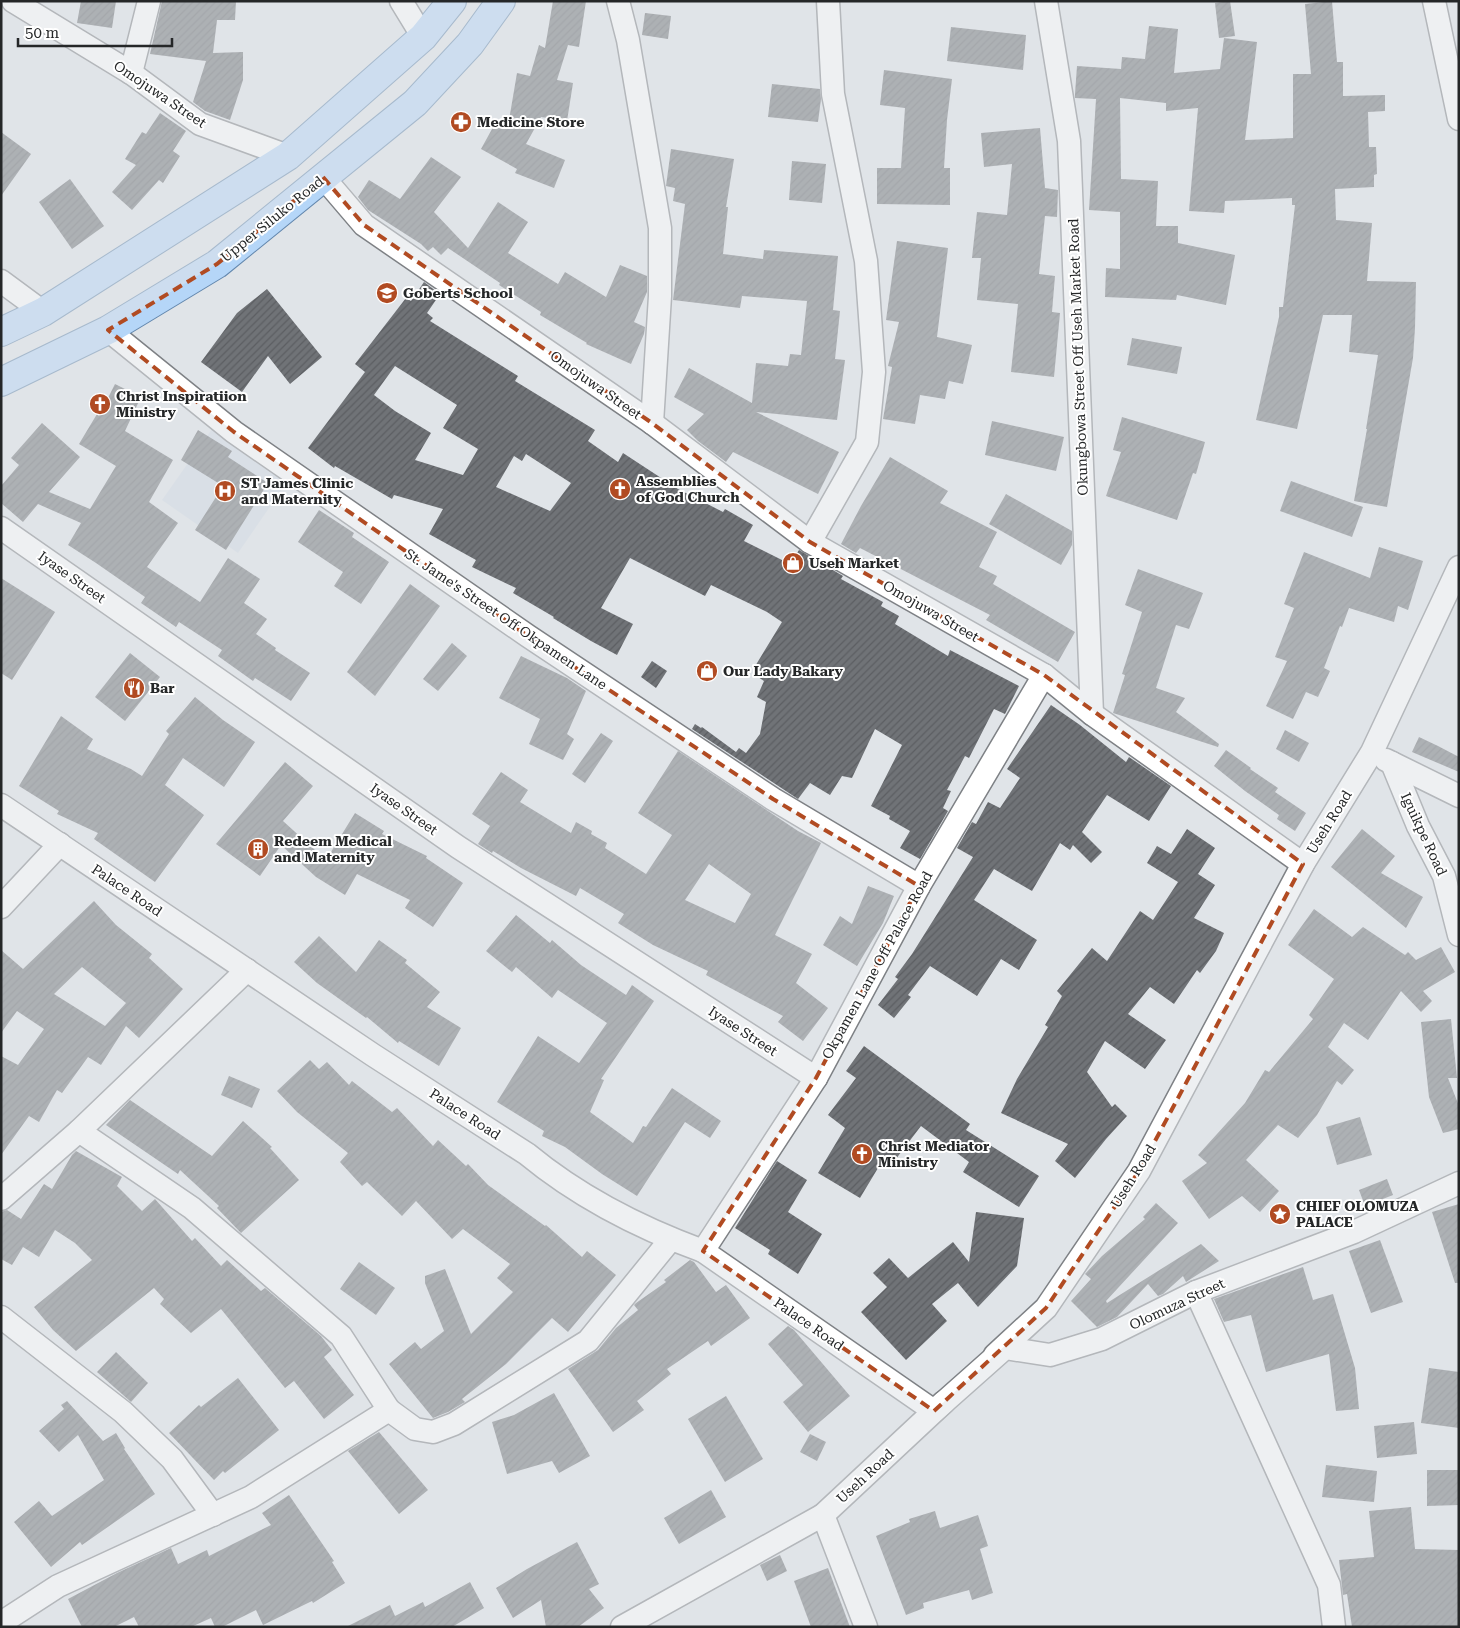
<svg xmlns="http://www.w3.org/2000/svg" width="1460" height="1628" font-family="'Roboto Serif',serif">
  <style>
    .built { fill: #d1dae4 }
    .building { fill: url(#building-hatch); fill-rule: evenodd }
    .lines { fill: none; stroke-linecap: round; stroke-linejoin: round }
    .street-casing { stroke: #7e8185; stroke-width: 25 }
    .primary-casing { stroke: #6387ad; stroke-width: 30 }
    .street { stroke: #fff; stroke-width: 22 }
    .primary { stroke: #b5d6f8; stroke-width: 28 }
    .marked { fill: none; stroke: #b14b22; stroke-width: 4; stroke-dasharray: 10 6; stroke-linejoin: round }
    .labels { text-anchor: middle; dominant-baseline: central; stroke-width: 4; stroke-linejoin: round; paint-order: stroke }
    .street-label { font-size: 14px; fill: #252728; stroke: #fff }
    .poi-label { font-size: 14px; font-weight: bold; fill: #252728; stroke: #fff; text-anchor: start }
  </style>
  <defs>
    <pattern id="building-hatch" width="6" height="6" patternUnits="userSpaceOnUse" patternTransform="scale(1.25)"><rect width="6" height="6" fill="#707377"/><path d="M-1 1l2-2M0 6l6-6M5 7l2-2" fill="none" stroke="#5c5e62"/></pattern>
  </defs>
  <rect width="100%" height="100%" fill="#e0e4e8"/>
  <path class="built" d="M212 429 287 482 238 553 162 500Z"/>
  <g class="building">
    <path d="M81 1H116L112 28 77 23Z"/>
    <path d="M162 1H236L235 20H217L213 53 243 52V80L230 120 205 111 193 102 206 61 150 54Z"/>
    <path d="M553 1H586L579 47 568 45 557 80 573 83 567 121 541 117 526 144 565 160 554 188 515 173 517 169 481 149 497 120 508 126 517 73 530 76 539 45 545 48Z"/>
    <path d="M1230 1 1235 36 1219 38 1215 3Z"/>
    <path d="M1332 1 1337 62H1343V96L1385 95V111L1368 112 1369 147H1376L1377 174 1374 175V187L1335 189 1336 220 1372 223 1367 281 1416 282 1415 328 1413 358 1387 507 1354 501 1367 429H1366L1378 355 1349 352 1352 315H1323L1297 429 1256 420 1279 317V307H1283L1295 205H1292V198L1225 201 1224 213 1189 211 1198 108 1166 111V103L1120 98 1121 179 1158 181 1156 226H1178V243L1235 255 1226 305 1177 295 1176 300 1105 297 1106 268 1120 269V212L1089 210 1096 99 1075 98V94L1077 66 1121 69 1122 57 1145 59 1149 26 1178 29 1174 73 1220 69 1224 38 1257 42 1245 140 1293 138V74H1311L1305 4Z"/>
    <path d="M645 13 671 16 668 39 642 35Z"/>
    <path d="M951 27 1026 35 1023 70 947 61Z"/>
    <path d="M884 70 952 79 947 120 944 168H950V205L877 204V168H901L905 108 880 105Z"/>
    <path d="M772 84 820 89 821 99 818 122 768 117Z"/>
    <path d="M160 113 186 131 173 151 180 156 163 183 159 180 132 210 112 192 136 165 125 159 142 132 146 134Z"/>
    <path d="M1040 128 1045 188 1058 190 1057 217 1045 216 1039 274 1055 276 1052 312 1060 313 1054 377 1011 372 1018 304 977 300 981 258H972L977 212 1007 215 1012 164 984 167 981 133Z"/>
    <path d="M1 132 31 154 1 196Z"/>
    <path d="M671 149 734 159 726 207H728L723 254 763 259 764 250 838 256 833 310 840 311 835 359 845 360 837 420 756 412 839 452 818 494 733 452 726 462 698 441 687 430 704 414 674 397 689 368 752 403 756 363 788 366 790 354 801 355 807 301 742 296 740 308 673 300 685 204 673 201 675 188 666 186Z"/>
    <path d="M431 157 461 177 434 212 468 248 498 202 528 222 508 253 558 284 565 272 606 297 620 265 647 276V292L634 322 645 327 644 334 631 364 586 344 587 343 540 315 541 312 499 285 500 283 448 248 441 255 433 247 428 251 421 244 368 210 358 197 369 180 400 199Z"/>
    <path d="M792 161 826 164 822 203 789 200Z"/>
    <path d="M70 179 104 226 72 249 39 202Z"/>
    <path d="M897 241 948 248 937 337 972 345 963 384 949 381 945 399 920 395 915 424 883 419 892 367 888 366 899 322 886 320Z"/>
    <path d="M424 282 440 294 427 313 433 318 430 321 518 376 515 381 595 430 588 441 618 462 623 453 678 489 723 512 725 509 753 525 744 541 790 564 799 550 843 576 841 579 883 602 881 606 899 616 895 624 948 656 950 650 1019 686 1005 714 994 709 969 758 965 756 947 790 951 791 943 808 948 811 920 859 900 848 910 831 889 819 890 816 871 806 902 745 875 729 852 778 842 776 830 795 810 783 798 799 692 729 695 724 701 728 702 727 736 752 739 748 746 753 760 734 766 702 757 697 764 681 755 675 757 670 754 668 782 622 767 612 711 585 705 596 630 558 601 608 633 624 617 655 591 641 553 618 554 617 513 593 516 588 472 567 476 560 429 534 443 509 394 495 392 499 335 466 334 468 308 448 365 372 355 364 406 298 411 301ZM395 366 457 405 443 428 478 449 463 475 415 460 431 433 395 411 374 395ZM526 454 571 483 550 511 496 487 514 456 522 461Z"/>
    <path d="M267 289 322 357 290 384 268 356 242 392 201 362 237 313Z"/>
    <path d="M1132 338 1182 347 1177 374 1127 365Z"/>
    <path d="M115 384 141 397 125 431 173 460 149 502 178 523 147 567 200 602 228 558 260 579 244 603 267 619 256 634 276 648 275 650 310 673 291 701 255 678 253 681 218 656 222 650 179 622 176 627 141 603 145 597 96 563 68 545 81 523 38 504 23 522 1 503V486L19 465 11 458 42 423 80 457 49 492 90 509 116 466 79 444 97 414 99 416Z"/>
    <path d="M1122 417 1205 442 1196 474 1193 473 1177 520 1106 496 1121 452 1113 450Z"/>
    <path d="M992 421 1064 437 1056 471 985 455Z"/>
    <path d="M198 430 232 451 228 457 268 483 226 550 195 530 223 486 181 460Z"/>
    <path d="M890 457 948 491 940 503 997 532 979 567 997 576 993 584 1075 632 1058 662 986 620 990 615 860 548 856 553 841 544 861 506Z"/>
    <path d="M1291 481 1363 507 1352 537 1280 511Z"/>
    <path d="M1006 494 1072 531V545L1061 565 989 524Z"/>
    <path d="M319 510 354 533 352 537 389 562 361 604 334 586 343 572 298 542Z"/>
    <path d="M1379 547 1423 561 1408 610 1398 606 1394 622 1349 608 1342 627 1340 626 1324 668 1330 671 1318 697 1306 692 1293 719 1266 706 1287 661 1275 657 1294 608 1284 604 1304 552 1370 578Z"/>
    <path d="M1138 569 1203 593 1189 629 1176 625 1156 688 1185 698 1176 712 1219 744 1218 747 1113 713 1125 675 1122 674 1142 612 1125 605Z"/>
    <path d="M1 578 55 612 12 680 1 673Z"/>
    <path d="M410 584 440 606 375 696 347 672Z"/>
    <path d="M452 643 467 656 438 691 423 679Z"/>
    <path d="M130 653 160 677 125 721 95 697Z"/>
    <path d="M521 656 567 678 586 691 567 734 574 739 563 760 529 744 540 719 499 698Z"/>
    <path d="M652 661 667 671 656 688 641 677Z"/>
    <path d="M195 697 223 720 255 742 224 787 183 758 165 785 204 815 155 882 94 839 98 833 57 814 59 811 19 786 61 716 93 739 87 749 131 769 142 776 169 734 166 731Z"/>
    <path d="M1051 705 1080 725 1126 762 1129 757 1171 786 1149 821 1107 795 1082 832 1102 852 1091 863 1073 845 1070 850 1060 843 1032 891 994 869 974 900 1037 940 1019 970 1001 959 977 996 930 966 908 995 911 997 894 1018 878 1005 898 979 895 977 912 954 973 857 957 848 972 822 976 824 988 802 1000 808 1020 778 1007 769Z"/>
    <path d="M1285 730 1309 743 1299 762 1276 749Z"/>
    <path d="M601 733 613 741 585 783 572 774Z"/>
    <path d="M1419 737 1438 746 1459 757V772L1412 752Z"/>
    <path d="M1226 750 1251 768 1250 769 1278 788 1275 792 1306 813 1295 831 1277 819 1279 815 1245 791 1214 766Z"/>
    <path d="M678 751 798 831 821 843 775 935 812 954 796 983 828 1008 803 1041 778 1022 783 1016 706 975 708 971 653 945 618 923 624 914 580 888 576 896 521 868 493 851 492 853 478 844 490 826 472 814 501 772 528 790 520 802 571 833 576 822 592 831 591 834 607 843 605 848 646 874 672 835 638 813ZM709 864 751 894 735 923 685 900Z"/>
    <path d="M285 762 313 786 283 821 326 860 355 813 384 831 382 834 427 856 426 858 463 883 433 927 405 908 410 900 357 874 345 895 316 877 281 845 260 876 216 844Z"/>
    <path d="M1187 829 1215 848 1198 874 1215 885 1194 918 1224 933 1216 951 1200 973 1197 970 1174 1004 1150 987 1128 1014 1166 1040 1145 1069 1105 1041 1087 1072 1112 1107 1115 1104 1127 1116 1106 1139 1075 1178 1055 1161 1068 1144 1001 1113 1017 1079 1048 1027 1045 1025 1062 996 1057 991 1092 948 1107 961 1140 911 1153 920 1178 882 1147 863 1157 846 1171 854Z"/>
    <path d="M1362 829 1395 856 1381 873 1423 897 1406 928 1331 867Z"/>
    <path d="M868 886 894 896 883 923 857 966 823 945 840 916 852 924Z"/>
    <path d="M94 901 116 925 152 954 149 958 183 989 139 1038 126 1026 101 1065 88 1057 62 1093 57 1090 39 1122 29 1116 1 1155V1056L18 1065 44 1029 17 1011 1 1033V950L23 969ZM82 967 126 1003 105 1026 54 994Z"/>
    <path d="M1314 909 1352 937 1363 927 1405 955 1408 952 1416 960 1441 947 1455 972 1423 991 1432 1001 1421 1012 1401 991 1368 1040 1344 1023 1328 1047 1354 1070 1342 1085 1337 1081 1317 1115 1298 1138 1278 1125 1246 1160 1279 1191 1260 1212 1242 1196 1209 1219 1182 1181 1207 1163 1198 1155 1245 1103 1265 1070 1269 1072 1313 1019 1309 1015 1334 979 1288 945Z"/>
    <path d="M516 915 550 943 552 940 581 965 626 995 632 985 654 1001 601 1079 604 1080 590 1112 633 1143 643 1126 646 1127 672 1088 721 1121 710 1138 685 1122 637 1196 602 1174 565 1147 542 1136 544 1131 497 1102 538 1036 579 1063 607 1023 558 990 552 998 516 967 512 972 486 951Z"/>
    <path d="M319 936 356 972 379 940 407 960 405 963 440 992 427 1007 461 1028 439 1066 399 1041 398 1043 367 1017 366 1018 317 983 294 962Z"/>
    <path d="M1451 1019 1457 1078H1448L1459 1106V1129L1443 1133 1429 1097 1421 1022Z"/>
    <path d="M864 1046 970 1124 966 1130 1039 1176 1019 1207 963 1172 969 1162 921 1126 892 1164 884 1158 860 1198 818 1173 845 1128 828 1115 856 1078 846 1071Z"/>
    <path d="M310 1060 319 1069 327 1062 349 1085 352 1081 392 1112 397 1108 433 1146 438 1140 466 1166 468 1164 488 1185 545 1226 546 1225 582 1257 587 1251 616 1275 568 1332 552 1318 506 1364 462 1399 465 1402 448 1412 433 1418 389 1364 415 1342 421 1349 444 1331 425 1283V1276L445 1269 471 1334 513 1292 497 1278 510 1264 463 1229 452 1239 416 1201 402 1216 367 1182 362 1186 340 1162 348 1153 297 1112 277 1091Z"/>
    <path d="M229 1076 260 1089 252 1108 221 1095Z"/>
    <path d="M130 1100 212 1156 243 1121 272 1147 270 1148 299 1180 241 1233 217 1208 219 1206 180 1170 178 1174 106 1125Z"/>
    <path d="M1360 1117 1372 1155 1337 1165 1326 1127Z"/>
    <path d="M76 1151 122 1177 117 1186 142 1211 155 1199 192 1241 195 1238 221 1266 227 1260 261 1291 265 1288 321 1336 332 1350 324 1357 354 1395 324 1419 294 1381 285 1388 221 1309 191 1333 160 1304 164 1299 154 1288 76 1351 53 1330 34 1307 92 1260 75 1243 55 1230 39 1257 23 1247 12 1265 1 1259V1212L7 1210 21 1219 44 1184 52 1189 72 1155Z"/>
    <path d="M777 1161 807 1180 788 1212 822 1234 798 1274 768 1254 770 1250 735 1228Z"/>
    <path d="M1387 1179 1393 1195 1365 1206 1359 1190Z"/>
    <path d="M1156 1203 1178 1223 1106 1301 1107 1303 1201 1244 1219 1261 1186 1282 1183 1276 1163 1294 1158 1296 1148 1284 1117 1317 1097 1327 1071 1301 1091 1279 1085 1274 1102 1256 1145 1219 1143 1217Z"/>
    <path d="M1459 1204V1283H1455L1432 1212Z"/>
    <path d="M976 1212 1024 1218 1017 1266 978 1307 958 1283 932 1304 947 1321 906 1360 861 1312 887 1287 873 1273 889 1258 908 1278 953 1242 969 1262Z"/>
    <path d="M1380 1240 1403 1302 1371 1313 1349 1251Z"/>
    <path d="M690 1260 694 1262 716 1292 726 1285 750 1318 711 1346 708 1341 667 1369 671 1374 637 1401 644 1410 613 1432 568 1369 598 1350 616 1328 638 1310 634 1305 636 1303 666 1282 664 1280Z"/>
    <path d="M359 1262 395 1288 376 1315 340 1289Z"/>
    <path d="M1303 1267 1313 1300 1333 1294 1355 1368 1359 1409 1336 1411 1329 1354 1266 1372 1251 1315 1224 1322 1214 1299Z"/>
    <path d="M788 1326 794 1330 850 1396 808 1432 783 1402 803 1385 768 1344Z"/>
    <path d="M116 1352 148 1383 131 1402 97 1372Z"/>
    <path d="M1429 1368 1459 1372V1428L1421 1423Z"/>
    <path d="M238 1378 279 1430 225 1473 223 1471 214 1480 169 1433 199 1405 201 1407Z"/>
    <path d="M554 1393 590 1456 559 1473 552 1461 507 1474 492 1422 514 1415Z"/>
    <path d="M726 1396 763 1459 725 1482 688 1419Z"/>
    <path d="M67 1401 103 1441 116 1433 125 1448 124 1449 155 1494 82 1545 80 1542 51 1567 14 1522 39 1501 52 1516 104 1480 78 1435 59 1452 39 1431 64 1409 61 1405Z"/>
    <path d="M1414 1422 1417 1454 1377 1458 1374 1426Z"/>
    <path d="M379 1432 428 1490 399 1514 348 1451Z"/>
    <path d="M810 1434 826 1442 817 1461 800 1452Z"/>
    <path d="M1326 1465 1377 1471 1374 1502 1322 1497Z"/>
    <path d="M1427 1470H1459V1505L1427 1506Z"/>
    <path d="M711 1490 726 1517 679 1544 664 1518Z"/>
    <path d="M289 1495 334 1561 332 1562 345 1583 313 1603 312 1601 263 1625 256 1610 222 1627H215L211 1618 191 1627H139L134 1617 114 1627H82L68 1599 117 1573 171 1548 178 1564 207 1550 209 1556 271 1525 262 1513Z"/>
    <path d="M1411 1507 1415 1549 1459 1550V1627H1352L1347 1594 1343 1595 1339 1560 1374 1557 1369 1511Z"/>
    <path d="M935 1511 940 1528 978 1515 988 1546 980 1549 993 1593 972 1600 969 1590 923 1603 924 1608 906 1615 876 1536 910 1522 909 1519Z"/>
    <path d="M577 1542 599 1584 589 1589 604 1608 578 1627H546L541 1600 513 1618 496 1588 527 1569Z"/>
    <path d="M780 1555 787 1571 767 1581 760 1565Z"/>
    <path d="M828 1568 850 1627H811L794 1581Z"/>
    <path d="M470 1582 484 1608 452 1627H346L390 1605 395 1616 423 1602 425 1607Z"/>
  </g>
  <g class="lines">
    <g class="street-casing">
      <g id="street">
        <path d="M13 1 131 73 200 124 288 156"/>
        <path d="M401 1 423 37"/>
        <path d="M618 1 628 40 660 228V296L652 423"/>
        <path d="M1046 1 1069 141 1092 714"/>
        <path d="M1434 1 1459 119"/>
        <path d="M131 73 149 1"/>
        <path d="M323 177 364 225 652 423 810 542 1044 675 1092 714 1303 864"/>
        <path d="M1 281 43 312"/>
        <path d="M108 330 234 432 528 636 773 799 919 886"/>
        <path d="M1 528 458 847 816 1078"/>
        <path d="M810 542 867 442 874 372 866 261 833 94 828 1"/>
        <path d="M1386 760 1459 796"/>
        <path d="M1392 763 1418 826 1444 876 1459 935"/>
        <path d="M1 805 373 1055 527 1154C579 1197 640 1228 703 1251L934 1411 1005 1348 1050 1355 1102 1339 1196 1292 1354 1232 1459 1183"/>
        <path d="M1 907 60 844"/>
        <path d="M1 1199 79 1131 247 970"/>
        <path d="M703 1251 816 1078 919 886 1044 675"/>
        <path d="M1196 1292 1329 1585 1334 1627"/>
        <path d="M1 1317 123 1412 172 1459 213 1515"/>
        <path d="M995 1355 1046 1308 1139 1171 1303 864 1372 752 1459 567"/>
        <path d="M389 1410 415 1429 433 1432 454 1424 588 1341 671 1239"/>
        <path d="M823 1515 866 1627"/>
        <path d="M1 1623 58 1586 251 1497 389 1410 341 1336 192 1208 79 1131"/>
        <path d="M622 1627 823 1515 944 1402"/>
      </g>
    </g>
    <g class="primary-casing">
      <g id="primary">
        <path d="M1 332 43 312 288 156 423 37 452 1"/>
        <path d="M1 382 108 330 217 264 415 103 470 44 501 1"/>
      </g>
    </g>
    <use href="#street" class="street"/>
    <use href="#primary" class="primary"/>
  </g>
  <path d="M0 0H1460V1628H0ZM323 177 364 225 652 423 810 542 1044 675 1303 864 1139 1171 1046 1308 934 1411 703 1251 816 1078 919 886 773 799 528 636 234 432 108 330 217 264Z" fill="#e0e4e8" fill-opacity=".55" fill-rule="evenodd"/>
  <path class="marked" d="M323 177 364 225 652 423 810 542 1044 675 1303 864 1139 1171 1046 1308 934 1411 703 1251 816 1078 919 886 773 799 528 636 234 432 108 330 217 264Z"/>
  <defs>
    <g id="pharmacy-disc" transform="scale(1.125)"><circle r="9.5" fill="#b14b22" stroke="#fff"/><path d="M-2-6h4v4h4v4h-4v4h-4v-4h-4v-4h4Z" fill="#fff"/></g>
    <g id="school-disc" transform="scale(1.125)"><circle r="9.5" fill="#b14b22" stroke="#fff"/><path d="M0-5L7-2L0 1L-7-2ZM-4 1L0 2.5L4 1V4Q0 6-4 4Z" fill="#fff"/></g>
    <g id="church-disc" transform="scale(1.125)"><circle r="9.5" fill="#b14b22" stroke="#fff"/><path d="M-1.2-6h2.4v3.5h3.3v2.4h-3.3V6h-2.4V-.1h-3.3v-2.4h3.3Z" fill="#fff"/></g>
    <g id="hospital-disc" transform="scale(1.125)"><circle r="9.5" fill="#b14b22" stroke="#fff"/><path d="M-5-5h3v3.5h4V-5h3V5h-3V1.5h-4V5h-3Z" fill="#fff"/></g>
    <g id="shop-disc" transform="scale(1.125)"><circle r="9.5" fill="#b14b22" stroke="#fff"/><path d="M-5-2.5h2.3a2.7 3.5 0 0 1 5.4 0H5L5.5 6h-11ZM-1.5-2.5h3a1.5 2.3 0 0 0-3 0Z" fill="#fff"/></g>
    <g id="restaurant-disc" transform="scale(1.125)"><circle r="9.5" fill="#b14b22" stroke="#fff"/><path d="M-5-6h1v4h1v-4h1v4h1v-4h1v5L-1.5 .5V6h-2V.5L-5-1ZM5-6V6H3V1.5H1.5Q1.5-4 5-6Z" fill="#fff"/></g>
    <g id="building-disc" transform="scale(1.125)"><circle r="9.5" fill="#b14b22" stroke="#fff"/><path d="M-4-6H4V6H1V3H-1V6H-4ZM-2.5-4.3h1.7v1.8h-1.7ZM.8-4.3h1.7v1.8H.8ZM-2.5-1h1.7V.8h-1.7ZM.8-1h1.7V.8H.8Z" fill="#fff"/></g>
    <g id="sight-disc" transform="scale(1.125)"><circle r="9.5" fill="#b14b22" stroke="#fff"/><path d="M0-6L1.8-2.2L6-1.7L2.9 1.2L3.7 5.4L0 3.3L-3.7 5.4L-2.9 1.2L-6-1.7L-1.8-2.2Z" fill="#fff"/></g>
  </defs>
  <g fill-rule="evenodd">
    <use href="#pharmacy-disc" x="461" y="122"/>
    <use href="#school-disc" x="387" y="293"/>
    <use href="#church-disc" x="100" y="404"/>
    <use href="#church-disc" x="620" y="489"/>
    <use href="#hospital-disc" x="225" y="491"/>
    <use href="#shop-disc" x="793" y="563"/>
    <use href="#shop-disc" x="707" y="671"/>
    <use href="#restaurant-disc" x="134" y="688"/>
    <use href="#building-disc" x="258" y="849"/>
    <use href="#church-disc" x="862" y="1154"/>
    <use href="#sight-disc" x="1280" y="1214"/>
  </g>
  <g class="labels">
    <g class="street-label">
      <text transform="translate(160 94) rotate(34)">Omojuwa Street</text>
      <text transform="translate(272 219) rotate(-39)">Upper Siluko Road</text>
      <text transform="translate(1078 357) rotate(-92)">Okungbowa Street Off Useh Market Road</text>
      <text transform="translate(596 385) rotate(35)">Omojuwa Street</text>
      <text transform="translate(72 577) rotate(35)">Iyase Street</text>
      <text transform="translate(931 611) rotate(30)">Omojuwa Street</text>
      <text transform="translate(506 619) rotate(34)">St. Jame's Street Off Okpamen Lane</text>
      <text transform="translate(404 809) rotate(35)">Iyase Street</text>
      <text transform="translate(1329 822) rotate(-58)">Useh Road</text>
      <text transform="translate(1424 834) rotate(65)">Iguikpe Road</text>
      <text transform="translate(127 890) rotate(34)">Palace Road</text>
      <text transform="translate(877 965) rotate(-61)">Okpamen Lane Off Palace Road</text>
      <text transform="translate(743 1031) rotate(33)">Iyase Street</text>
      <text transform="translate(465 1114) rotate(33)">Palace Road</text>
      <text transform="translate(1133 1176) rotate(-58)">Useh Road</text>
      <text transform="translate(1177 1304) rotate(-25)">Olomuza Street</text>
      <text transform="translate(809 1324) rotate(35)">Palace Road</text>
      <text transform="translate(865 1476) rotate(-43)">Useh Road</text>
    </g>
    <g class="poi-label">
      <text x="477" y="122">Medicine Store</text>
      <text x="403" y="293">Goberts School</text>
      <text x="116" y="396">Christ Inspiratiion<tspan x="116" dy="16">Ministry</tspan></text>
      <text x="636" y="481">Assemblies<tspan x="636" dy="16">of God Church</tspan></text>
      <text x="241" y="483">ST James Clinic<tspan x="241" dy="16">and Maternity</tspan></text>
      <text x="809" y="563">Useh Market</text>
      <text x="723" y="671">Our Lady Bakary</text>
      <text x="150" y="688">Bar</text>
      <text x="274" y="841">Redeem Medical<tspan x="274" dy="16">and Maternity</tspan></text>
      <text x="878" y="1146">Christ Mediator<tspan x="878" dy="16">Ministry</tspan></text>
      <text x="1296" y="1206">CHIEF OLOMUZA<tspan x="1296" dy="16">PALACE</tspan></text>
    </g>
  </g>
  <rect width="1460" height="1628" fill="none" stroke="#252728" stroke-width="5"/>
  <path d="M18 38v8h154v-8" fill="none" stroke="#252728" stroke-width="2.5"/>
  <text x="25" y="38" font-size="15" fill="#252728" stroke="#ffffff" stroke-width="4" paint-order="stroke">50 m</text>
</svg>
